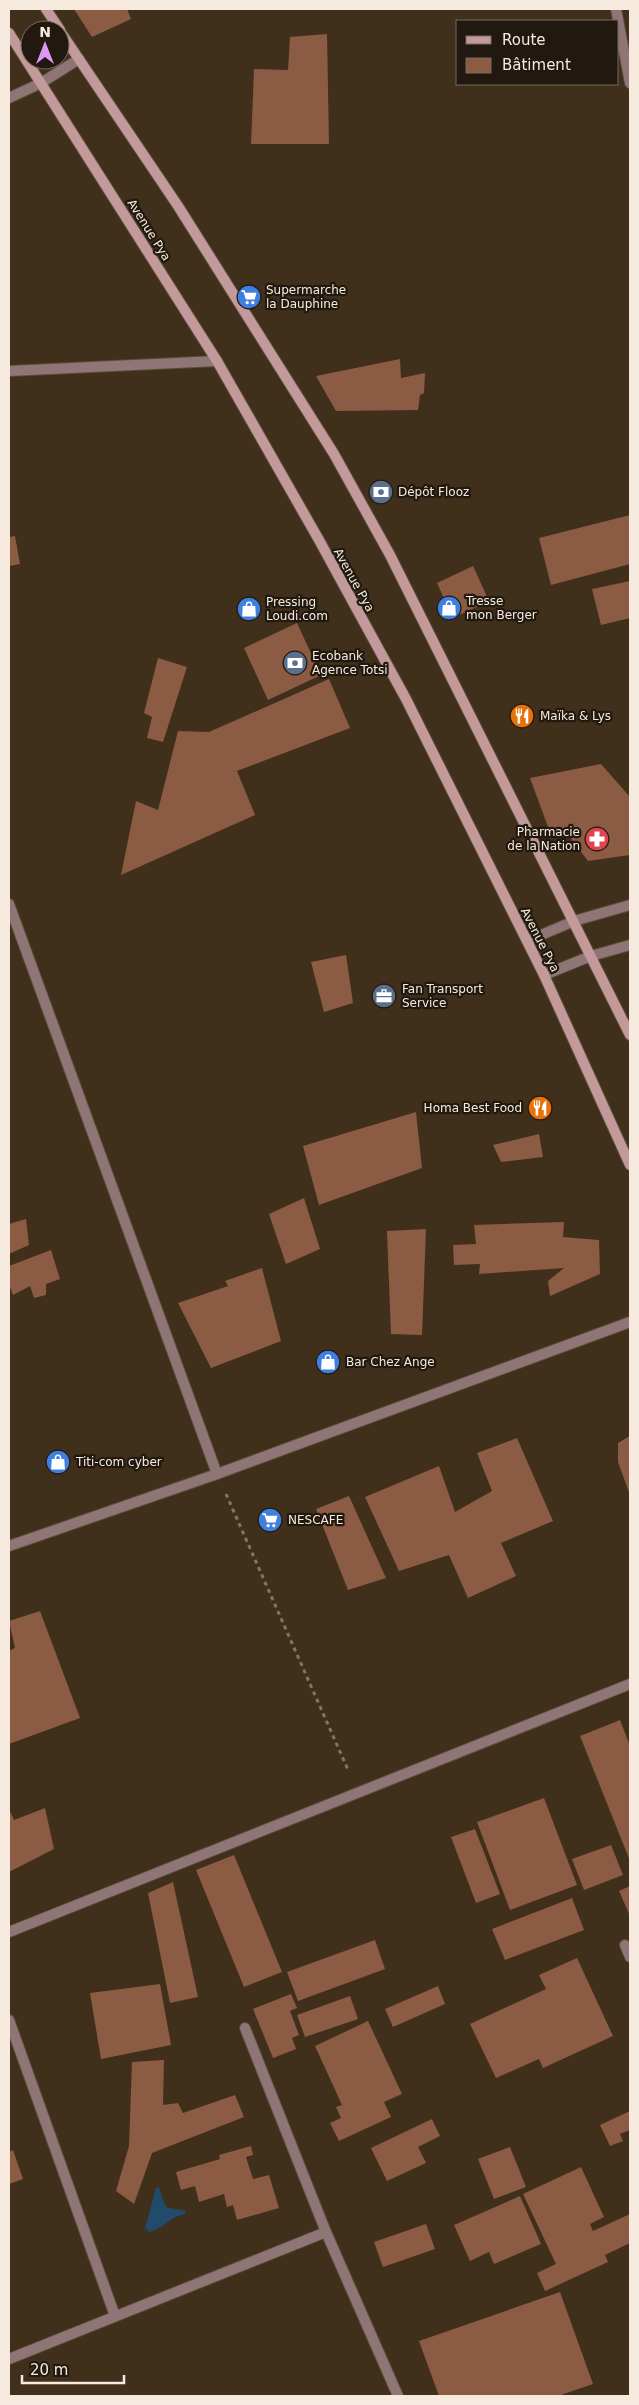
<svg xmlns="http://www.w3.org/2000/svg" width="639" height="2405" font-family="'DejaVu Sans',sans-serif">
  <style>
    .water { fill: #214a6b }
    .building { fill: #8b5b44 }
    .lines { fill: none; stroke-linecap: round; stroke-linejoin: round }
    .service-casing { stroke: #5d4d39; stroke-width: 12 }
    .minor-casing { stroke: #5d4d39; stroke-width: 12 }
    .tertiary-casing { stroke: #5d4d39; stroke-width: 12 }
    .secondary-casing { stroke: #5d4d39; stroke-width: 12 }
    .path { stroke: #847563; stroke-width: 3; stroke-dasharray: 4 4; stroke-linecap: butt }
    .service { stroke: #8f7576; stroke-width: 10 }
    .minor { stroke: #8f7576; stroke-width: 10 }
    .tertiary { stroke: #8f7576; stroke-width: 10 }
    .secondary { stroke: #c39a9b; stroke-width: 10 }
    .labels { text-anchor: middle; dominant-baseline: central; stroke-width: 4.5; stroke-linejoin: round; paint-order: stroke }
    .street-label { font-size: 12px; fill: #f5eadd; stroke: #21190f }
    .poi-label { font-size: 12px; fill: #f5eadd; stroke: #21190f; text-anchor: start }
  </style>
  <rect width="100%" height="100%" fill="#402f1a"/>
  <path class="water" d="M156 2188H159L166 2207 186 2211 185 2214C171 2216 163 2229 149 2232L145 2228Z"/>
  <g class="building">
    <path d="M74 9H127L131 19 92 37Z"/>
    <path d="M327 34 329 144H251L254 69 288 70 290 37Z"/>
    <path d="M400 359 401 378 425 373 424 393 420 395 418 410 336 411 316 376Z"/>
    <path d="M630 515V564L551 585 539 538Z"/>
    <path d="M15 536 20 564 9 566V537Z"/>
    <path d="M473 566 489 601 453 618 437 583Z"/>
    <path d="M630 581V618L601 625 592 589Z"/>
    <path d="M297 623 321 675 268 700 244 648Z"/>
    <path d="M158 658 187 667 163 742 147 738 152 717 144 713Z"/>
    <path d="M329 679 350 728 237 771 255 815 121 875 136 801 158 810 178 731 209 732Z"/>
    <path d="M601 764 630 797V855L588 861 568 835H551L530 778Z"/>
    <path d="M346 955 353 1003 324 1012 311 962Z"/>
    <path d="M416 1112 422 1168 319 1205 303 1146Z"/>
    <path d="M539 1134 543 1157 501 1162 493 1145Z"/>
    <path d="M304 1198 320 1249 286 1264 269 1214Z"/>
    <path d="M26 1219 29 1245 9 1254V1224Z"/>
    <path d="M564 1222 563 1237 599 1240 600 1274 550 1296 548 1281 564 1268 479 1274 480 1264 454 1265 453 1245 476 1244 474 1225Z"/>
    <path d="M426 1229 422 1335 391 1334 387 1231Z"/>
    <path d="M51 1250 60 1279 46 1284V1295L34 1298 30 1286 13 1295 9 1285V1266Z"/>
    <path d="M262 1268 281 1341 211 1368 178 1303 228 1286 225 1281Z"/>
    <path d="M630 1436V1495L618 1462V1443Z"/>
    <path d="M517 1438 553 1521 501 1543 516 1576 468 1598 449 1555 399 1571 365 1497 439 1466 455 1512 492 1491 477 1453Z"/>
    <path d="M349 1496 386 1578 348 1590 316 1509Z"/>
    <path d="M40 1611 80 1718 9 1744V1651L15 1648 9 1621Z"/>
    <path d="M620 1720 630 1746V1861L580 1736Z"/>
    <path d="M544 1798 577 1885 510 1910 477 1822Z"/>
    <path d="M45 1808 54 1849 9 1872V1809L14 1820Z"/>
    <path d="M475 1829 500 1894 476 1903 451 1837Z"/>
    <path d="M611 1845 623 1875 584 1890 572 1859Z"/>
    <path d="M234 1855 282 1972 244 1987 196 1870Z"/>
    <path d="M173 1882 198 1997 170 2003 148 1893Z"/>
    <path d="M630 1886V1916L619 1891Z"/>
    <path d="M572 1898 584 1930 505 1960 492 1929Z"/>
    <path d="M375 1940 385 1969 298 2001 287 1972Z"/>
    <path d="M577 1958 613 2036 543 2068 539 2059 496 2078 470 2024 546 1989 539 1975Z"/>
    <path d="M160 1984 171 2045 101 2059 90 1993Z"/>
    <path d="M438 1986 445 2004 393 2027 385 2009Z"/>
    <path d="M291 1994 297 2008 290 2011 299 2035 292 2038 296 2049 273 2058 253 2009Z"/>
    <path d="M350 1996 358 2019 305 2037 297 2015Z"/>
    <path d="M368 2021 402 2094 384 2102 391 2117 339 2141 330 2123 341 2118 336 2107 342 2105 315 2046Z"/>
    <path d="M164 2060 163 2105 178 2103 183 2113 235 2095 244 2117 152 2153 134 2204 116 2191 129 2146 132 2062Z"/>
    <path d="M630 2111V2130L620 2134 623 2141 610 2146 600 2125Z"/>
    <path d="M432 2119 440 2136 418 2147 426 2163 387 2181 371 2148Z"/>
    <path d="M251 2146 253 2155 246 2157 253 2179 269 2175 279 2208 237 2220 233 2205 227 2207 224 2194 199 2202 195 2186 181 2190 176 2172 220 2159 219 2155Z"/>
    <path d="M510 2147 526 2187 494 2199 478 2159Z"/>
    <path d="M13 2150 23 2179 9 2184V2152Z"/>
    <path d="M581 2167 604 2217 590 2224 593 2231 630 2214V2243L605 2255 608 2262 545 2291 537 2273 556 2264 523 2194Z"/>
    <path d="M520 2196 541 2244 494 2264 489 2252 470 2261 454 2225Z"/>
    <path d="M426 2224 435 2249 383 2267 374 2242Z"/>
    <path d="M560 2292 593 2384 558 2396H439L419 2341Z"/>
  </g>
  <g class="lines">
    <g class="service-casing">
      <path id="service" d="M9 98 41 83 79 59"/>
    </g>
    <g class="minor-casing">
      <g id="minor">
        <path d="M616 9 630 83"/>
        <path d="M9 371 217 361"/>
        <path d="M9 904 217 1474"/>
        <path d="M9 1546 217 1474 630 1322"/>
        <path d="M9 1932 630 1684"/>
        <path d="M625 1945 630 1957"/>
        <path d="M9 2020 115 2316"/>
        <path d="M245 2028 326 2232 398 2396"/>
        <path d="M9 2359 326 2232"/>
      </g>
    </g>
    <g class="tertiary-casing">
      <g id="tertiary">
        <path d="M527 941 574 921 630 905"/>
        <path d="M544 975 591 956 630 945"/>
      </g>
    </g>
    <g class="secondary-casing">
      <g id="secondary">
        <path d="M46 9 60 30"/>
        <path d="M60 31 178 206 334 454 390 555 630 1035"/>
        <path d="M9 33 217 361 319 540 406 699 544 975 630 1165"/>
      </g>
    </g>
    <path class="path" d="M226 1494 349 1772"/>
    <use href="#service" class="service"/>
    <use href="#minor" class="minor"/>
    <use href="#tertiary" class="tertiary"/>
    <use href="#secondary" class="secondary"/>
  </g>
  <defs>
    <g id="supermarket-disc" transform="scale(1.25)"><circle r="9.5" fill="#3f7fe0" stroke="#21190f"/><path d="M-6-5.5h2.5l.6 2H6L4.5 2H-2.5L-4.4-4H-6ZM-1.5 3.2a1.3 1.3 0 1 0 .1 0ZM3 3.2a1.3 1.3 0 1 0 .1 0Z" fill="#fff"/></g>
    <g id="bank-disc" transform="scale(1.25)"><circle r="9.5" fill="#5c6f8a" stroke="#21190f"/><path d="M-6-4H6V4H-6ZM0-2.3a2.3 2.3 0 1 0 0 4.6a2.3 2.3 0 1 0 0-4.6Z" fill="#fff"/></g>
    <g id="shop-disc" transform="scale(1.25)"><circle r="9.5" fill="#3f7fe0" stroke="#21190f"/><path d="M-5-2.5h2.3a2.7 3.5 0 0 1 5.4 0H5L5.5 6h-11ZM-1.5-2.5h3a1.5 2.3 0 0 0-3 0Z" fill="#fff"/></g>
    <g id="restaurant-disc" transform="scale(1.25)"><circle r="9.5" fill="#e8710a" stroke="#21190f"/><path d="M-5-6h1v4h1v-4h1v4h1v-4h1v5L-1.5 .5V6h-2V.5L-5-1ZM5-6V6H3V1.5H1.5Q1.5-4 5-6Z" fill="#fff"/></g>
    <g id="pharmacy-disc" transform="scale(1.25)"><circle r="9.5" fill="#e0444e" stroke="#21190f"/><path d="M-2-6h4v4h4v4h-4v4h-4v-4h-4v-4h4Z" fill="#fff"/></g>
    <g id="office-disc" transform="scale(1.25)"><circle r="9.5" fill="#5c6f8a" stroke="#21190f"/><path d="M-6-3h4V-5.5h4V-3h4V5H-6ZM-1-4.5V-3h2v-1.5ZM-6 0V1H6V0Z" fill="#fff"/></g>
  </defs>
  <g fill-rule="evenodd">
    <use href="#supermarket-disc" x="249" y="297"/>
    <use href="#bank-disc" x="381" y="492"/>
    <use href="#shop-disc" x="449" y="608"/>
    <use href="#shop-disc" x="249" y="609"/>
    <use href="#bank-disc" x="295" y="663"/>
    <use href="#restaurant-disc" x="522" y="716"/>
    <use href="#pharmacy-disc" x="597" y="839"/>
    <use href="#office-disc" x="384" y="996"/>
    <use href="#restaurant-disc" x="540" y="1108"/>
    <use href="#shop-disc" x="328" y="1362"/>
    <use href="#shop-disc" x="58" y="1462"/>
    <use href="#supermarket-disc" x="270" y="1520"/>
  </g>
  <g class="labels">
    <g class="street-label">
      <text transform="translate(149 230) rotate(58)">Avenue Pya</text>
      <text transform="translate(354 580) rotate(61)">Avenue Pya</text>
      <text transform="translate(540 940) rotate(63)">Avenue Pya</text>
    </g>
    <g class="poi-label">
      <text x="266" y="290">Supermarche<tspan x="266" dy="14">la Dauphine</tspan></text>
      <text x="398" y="492">Dépôt Flooz</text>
      <text x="466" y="601">Tresse<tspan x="466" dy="14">mon Berger</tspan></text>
      <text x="266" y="602">Pressing<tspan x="266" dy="14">Loudi.com</tspan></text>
      <text x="312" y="656">Ecobank<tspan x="312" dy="14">Agence Totsi</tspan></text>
      <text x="540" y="716">Maïka &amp; Lys</text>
      <text x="580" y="832" text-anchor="end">Pharmacie<tspan x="580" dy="14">de la Nation</tspan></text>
      <text x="402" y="989">Fan Transport<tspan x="402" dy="14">Service</tspan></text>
      <text x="522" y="1108" text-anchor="end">Homa Best Food</text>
      <text x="346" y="1362">Bar Chez Ange</text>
      <text x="76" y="1462">Titi-com cyber</text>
      <text x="288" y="1520">NESCAFE</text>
    </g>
  </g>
  <rect width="639" height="2405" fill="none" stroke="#f5eadd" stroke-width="20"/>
  <rect x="456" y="20" width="162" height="65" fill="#21190f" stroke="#766d61"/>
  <rect x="466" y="36" width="25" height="8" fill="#c39a9b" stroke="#766d61"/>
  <text x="502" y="45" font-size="15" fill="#f5eadd">Route</text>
  <rect x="466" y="58" width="25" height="15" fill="#8b5b44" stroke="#766d61"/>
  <text x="502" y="70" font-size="15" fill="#f5eadd">Bâtiment</text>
  <g transform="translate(45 45)"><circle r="24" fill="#21190f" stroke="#766d61"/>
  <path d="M0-4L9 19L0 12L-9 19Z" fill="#de98f3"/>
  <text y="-8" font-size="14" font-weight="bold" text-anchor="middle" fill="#f5eadd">N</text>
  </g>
  <path d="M22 2375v8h102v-8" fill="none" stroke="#f5eadd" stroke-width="2.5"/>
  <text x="30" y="2375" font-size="15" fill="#f5eadd" stroke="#21190f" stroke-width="4" paint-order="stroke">20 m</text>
</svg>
